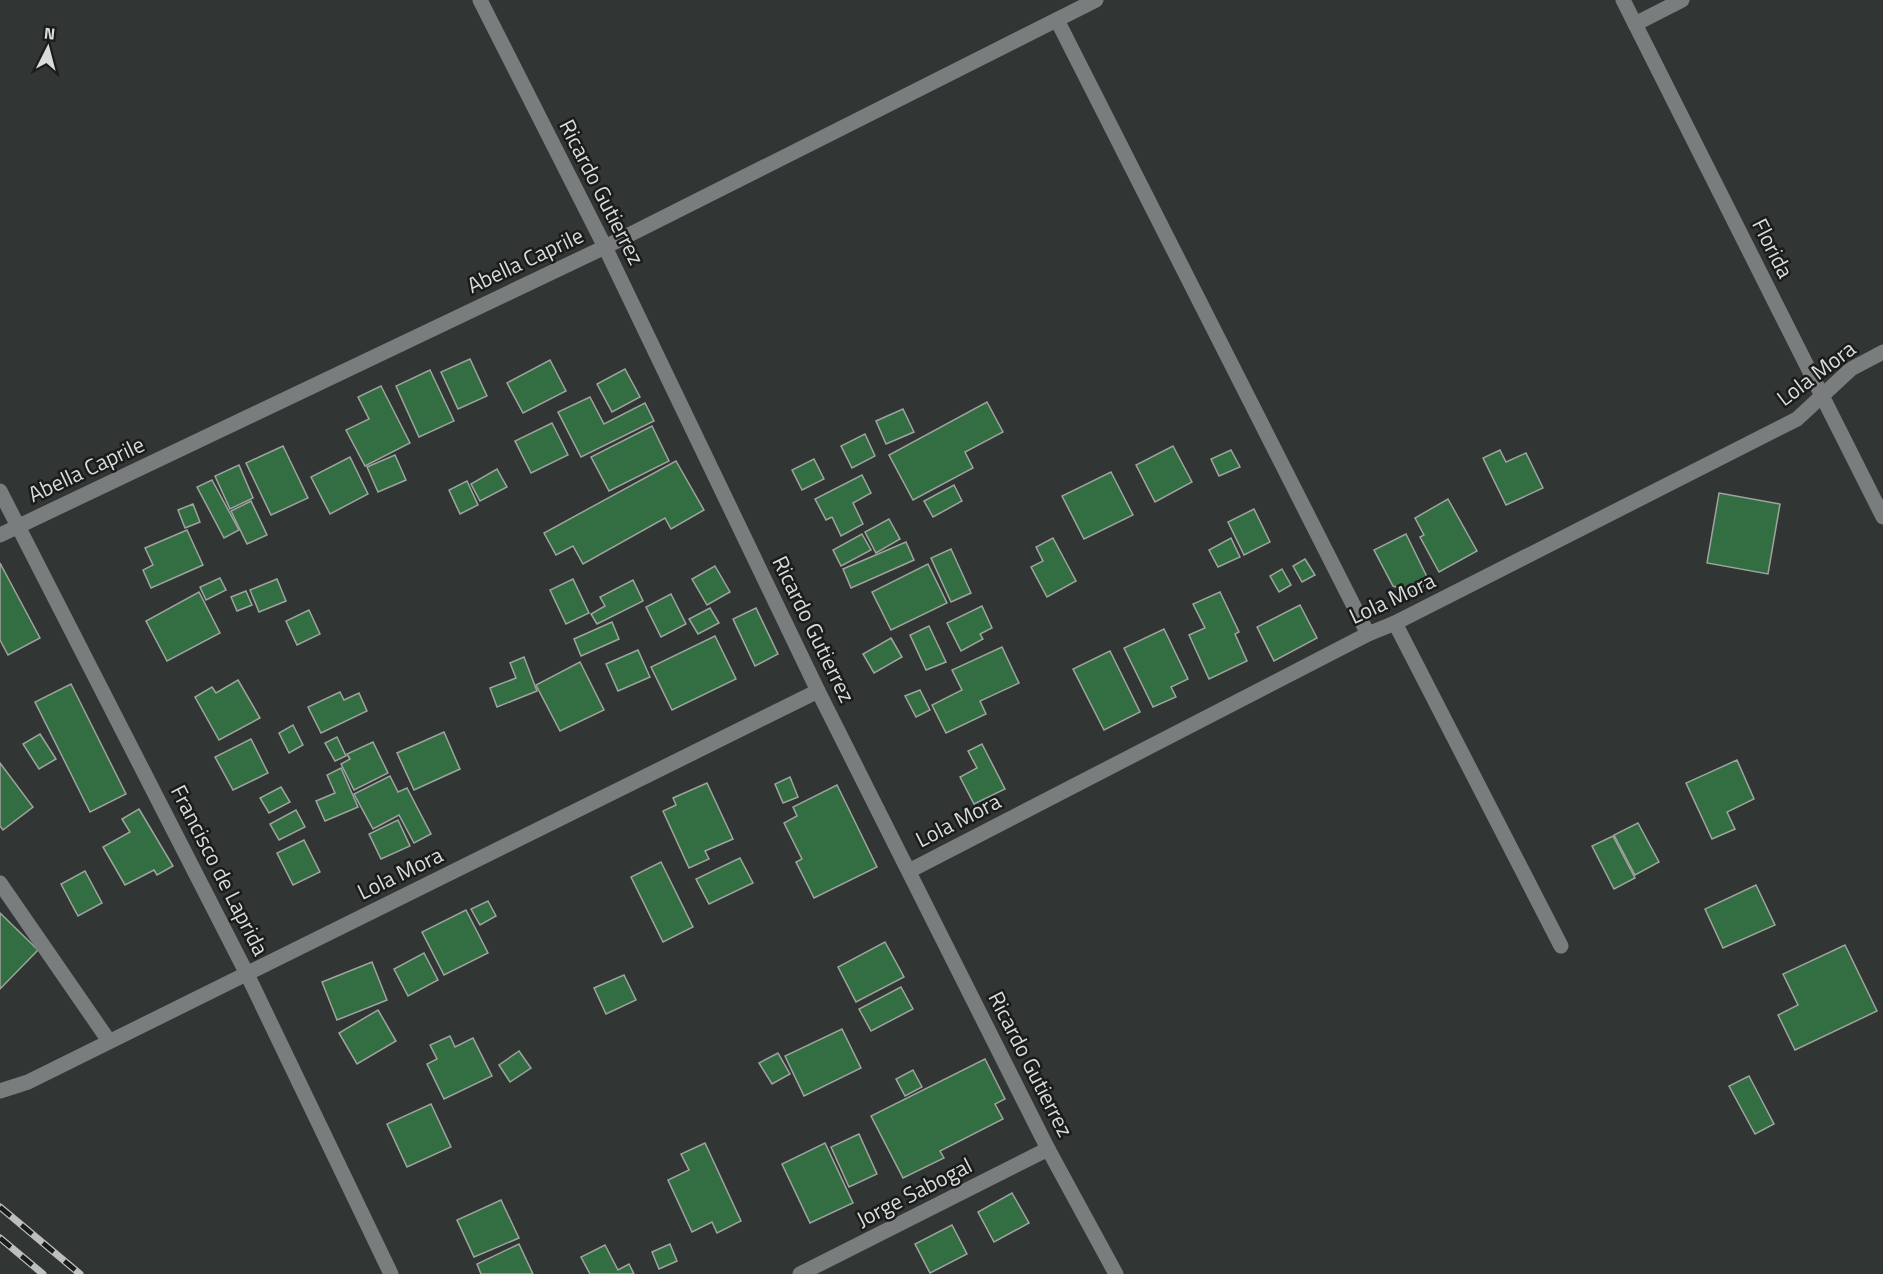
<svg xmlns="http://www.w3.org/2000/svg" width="1883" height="1274" font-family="'Titillium Web',sans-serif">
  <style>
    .building { fill: #326e41; stroke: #a0a3a0; stroke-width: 1.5 }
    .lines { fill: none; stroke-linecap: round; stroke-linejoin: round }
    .minor { stroke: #7a7d7d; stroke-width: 15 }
    .rail-casing { stroke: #bdbfbf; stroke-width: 7 }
    .rail { stroke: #1a1c1c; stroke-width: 4.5; stroke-dasharray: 14; stroke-linecap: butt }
    .labels { text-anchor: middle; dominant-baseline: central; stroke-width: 5; stroke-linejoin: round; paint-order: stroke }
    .street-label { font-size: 22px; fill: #dadcdc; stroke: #1a1c1c }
  </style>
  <rect width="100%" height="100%" fill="#313534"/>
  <g class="building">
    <path d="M470 359 487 396 458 409 441 372Z"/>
    <path d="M550 360 566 391 523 413 507 383Z"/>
    <path d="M625 369 640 397 612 412 597 384Z"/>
    <path d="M430 370 454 421 419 437 396 386Z"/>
    <path d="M381 386 410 443 365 466 346 430 369 419 358 397Z"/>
    <path d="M590 397 604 424 645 403 654 421 581 457 558 412Z"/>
    <path d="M987 402 1003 432 965 452 973 468 913 500 889 455Z"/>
    <path d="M903 409 914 432 886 444 876 421Z"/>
    <path d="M552 423 568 455 531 473 515 441Z"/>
    <path d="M652 426 669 461 609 491 591 457Z"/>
    <path d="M865 434 875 456 852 468 841 446Z"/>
    <path d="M283 446 308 498 271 515 246 463Z"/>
    <path d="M1173 446 1192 482 1155 502 1136 465Z"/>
    <path d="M1231 450 1240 467 1219 476 1211 459Z"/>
    <path d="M1500 450 1506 462 1526 453 1543 488 1506 505 1483 458Z"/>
    <path d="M395 455 406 480 378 492 367 467Z"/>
    <path d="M350 457 368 494 330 514 311 477Z"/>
    <path d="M814 459 824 479 802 490 792 470Z"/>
    <path d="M676 461 704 510 671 529 665 518 583 564 573 546 556 555 544 533Z"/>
    <path d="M239 465 253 498 230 509 215 476Z"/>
    <path d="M497 469 507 487 480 501 471 484Z"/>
    <path d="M1111 472 1133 515 1084 539 1062 496Z"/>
    <path d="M862 475 871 493 853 503 863 524 841 536 832 517 826 520 815 499Z"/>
    <path d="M212 480 239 530 224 538 197 487Z"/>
    <path d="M467 481 478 505 460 514 449 490Z"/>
    <path d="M954 485 962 501 933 517 924 501Z"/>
    <path d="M1719 493 1780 504 1768 574 1707 563Z"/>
    <path d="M1448 499 1477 551 1439 572 1420 537 1424 535 1415 518Z"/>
    <path d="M251 501 267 535 247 544 231 511Z"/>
    <path d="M193 504 200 522 185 528 178 510Z"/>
    <path d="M1254 509 1270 542 1244 555 1228 522Z"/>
    <path d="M889 519 900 539 876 553 865 532Z"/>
    <path d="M187 530 203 565 151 588 143 570 153 565 145 548Z"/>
    <path d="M862 534 871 550 841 566 833 550Z"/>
    <path d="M1406 534 1430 583 1413 592 1393 586 1374 550Z"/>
    <path d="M1053 538 1076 581 1047 597 1031 567 1043 561 1036 547Z"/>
    <path d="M1231 538 1240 557 1218 567 1209 550Z"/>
    <path d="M906 542 914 560 851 588 843 569Z"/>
    <path d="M951 549 971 593 951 602 931 558Z"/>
    <path d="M1305 559 1315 575 1302 582 1293 566Z"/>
    <path d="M0 563 40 638 8 655 0 640Z"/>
    <path d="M928 564 947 603 891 630 872 592Z"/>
    <path d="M715 566 730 592 707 605 692 579Z"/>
    <path d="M1282 569 1291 585 1279 592 1270 576Z"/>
    <path d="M220 578 226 590 206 600 200 587Z"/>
    <path d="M277 579 286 601 259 612 250 590Z"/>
    <path d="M573 579 589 613 566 624 550 590Z"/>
    <path d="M633 580 643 601 597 624 591 614 605 606 600 597Z"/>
    <path d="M246 591 252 605 237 611 231 597Z"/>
    <path d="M199 592 220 633 167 661 146 621Z"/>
    <path d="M1220 592 1239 632 1235 634 1247 661 1209 679 1189 635 1205 628 1193 604Z"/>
    <path d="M671 594 686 624 661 637 646 607Z"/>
    <path d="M1300 605 1317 638 1274 661 1257 627Z"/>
    <path d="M982 606 992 628 980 634 983 639 961 651 947 623Z"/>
    <path d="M710 608 719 623 698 634 689 619Z"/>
    <path d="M756 608 778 654 755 666 733 619Z"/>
    <path d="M309 610 320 634 297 645 286 621Z"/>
    <path d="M612 622 619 639 581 656 574 639Z"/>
    <path d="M929 626 946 662 926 670 910 635Z"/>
    <path d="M1164 629 1188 679 1171 687 1176 697 1153 707 1124 648Z"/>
    <path d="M715 636 736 679 672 710 651 667Z"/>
    <path d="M891 638 902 657 874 673 863 654Z"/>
    <path d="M1002 647 1019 683 980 701 986 714 946 733 932 705 962 690 952 670Z"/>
    <path d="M638 650 650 677 618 691 606 664Z"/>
    <path d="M1110 651 1140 712 1104 730 1073 669Z"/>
    <path d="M524 657 537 691 497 707 490 688 516 678 510 663Z"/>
    <path d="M580 662 604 710 560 731 536 685Z"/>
    <path d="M238 680 260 718 219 740 195 697 212 687 216 693Z"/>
    <path d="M71 684 126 794 90 812 35 702Z"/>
    <path d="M920 690 930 710 916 717 905 696Z"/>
    <path d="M340 692 344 700 359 693 367 711 321 733 308 707Z"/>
    <path d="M293 725 303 745 289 753 279 733Z"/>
    <path d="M444 732 460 769 414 790 397 753Z"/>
    <path d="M40 734 56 759 39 769 23 744Z"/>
    <path d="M337 737 346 756 335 761 325 743Z"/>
    <path d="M251 739 268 773 233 790 215 757Z"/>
    <path d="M373 742 388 773 354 790 341 764 350 759 347 754Z"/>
    <path d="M982 744 1005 789 974 804 960 777 977 768 968 751Z"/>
    <path d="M1737 760 1754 799 1727 812 1735 829 1712 839 1686 783Z"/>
    <path d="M0 763 33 807 3 830 0 826Z"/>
    <path d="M341 768 358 807 325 821 316 801 335 793 327 775Z"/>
    <path d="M390 776 398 792 407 788 431 834 414 843 399 815 373 829 354 794Z"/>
    <path d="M790 777 798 797 783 803 775 784Z"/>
    <path d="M707 783 733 839 705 851 709 859 689 868 663 811 676 805 673 798Z"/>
    <path d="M837 785 877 867 814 898 796 862 802 859 784 823 797 816 793 807Z"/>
    <path d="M281 787 290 802 269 813 260 798Z"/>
    <path d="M139 809 173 866 157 875 154 870 125 885 103 847 130 832 122 819Z"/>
    <path d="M296 810 305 827 279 840 270 824Z"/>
    <path d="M398 820 410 846 381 859 369 834Z"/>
    <path d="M1638 823 1659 862 1635 875 1614 835Z"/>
    <path d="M1613 836 1635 878 1614 889 1592 846Z"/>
    <path d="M304 840 320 872 293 885 277 853Z"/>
    <path d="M740 858 753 883 709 904 696 879Z"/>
    <path d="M661 862 693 927 663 942 631 877Z"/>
    <path d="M85 871 102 903 78 916 61 884Z"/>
    <path d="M1756 885 1775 925 1723 948 1705 909Z"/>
    <path d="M488 901 496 916 480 925 471 909Z"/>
    <path d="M466 910 488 953 444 975 422 932Z"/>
    <path d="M0 913 38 950 0 989Z"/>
    <path d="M885 942 904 977 856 1002 838 967Z"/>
    <path d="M1845 945 1877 1011 1795 1050 1778 1015 1798 1005 1783 974Z"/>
    <path d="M424 953 438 980 408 996 394 969Z"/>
    <path d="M372 962 387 1000 337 1020 322 982Z"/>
    <path d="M624 975 636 1000 606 1014 594 988Z"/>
    <path d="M901 987 913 1009 871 1031 859 1009Z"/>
    <path d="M378 1010 396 1041 357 1064 339 1033Z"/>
    <path d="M842 1029 861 1068 804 1096 785 1056Z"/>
    <path d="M450 1036 455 1047 473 1038 492 1076 444 1099 427 1064 437 1059 430 1045Z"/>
    <path d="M519 1051 531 1068 510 1082 499 1065Z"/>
    <path d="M778 1053 790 1074 772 1084 759 1063Z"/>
    <path d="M985 1059 1005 1099 995 1104 1003 1119 940 1151 944 1158 903 1178 871 1116Z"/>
    <path d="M913 1070 922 1087 905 1096 896 1079Z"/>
    <path d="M1749 1076 1774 1124 1755 1134 1729 1086Z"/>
    <path d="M431 1104 451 1147 407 1167 387 1124Z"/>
    <path d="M859 1134 877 1174 849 1187 831 1147Z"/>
    <path d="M705 1143 741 1221 717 1233 712 1222 692 1232 668 1180 689 1170 681 1154Z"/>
    <path d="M825 1143 853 1203 810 1223 782 1164Z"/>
    <path d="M1012 1193 1029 1223 994 1242 978 1212Z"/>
    <path d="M501 1200 519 1238 474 1257 457 1220Z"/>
    <path d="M952 1225 967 1254 930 1273 915 1244Z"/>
    <path d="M519 1244 533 1274H481L477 1264Z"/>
    <path d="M670 1244 677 1261 659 1269 652 1252Z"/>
    <path d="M605 1245 618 1270 629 1264 634 1274H590L581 1257Z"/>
  </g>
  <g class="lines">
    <g class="minor">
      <path d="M480 0 605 247 818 691 1048 1149 1116 1274"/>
      <path d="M1623 0 1883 517"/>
      <path d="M1057 20 1368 634"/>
      <path d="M1635 24 1682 0"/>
      <path d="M0 491 247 974 391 1274"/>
      <path d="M0 535 605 247 1096 0"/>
      <path d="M1395 623 1561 946"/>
      <path d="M909 871 1368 634 1395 623 1797 419 1851 369 1883 352"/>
      <path d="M0 883 109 1041"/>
      <path d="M0 1091 28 1082 818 691"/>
      <path d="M800 1274 1048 1149"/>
    </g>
    <g class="rail-casing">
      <g id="rail">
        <path d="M0 1207 80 1274"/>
        <path d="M0 1238 43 1274"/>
      </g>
    </g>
    <use href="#rail" class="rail"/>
  </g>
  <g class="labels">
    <g class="street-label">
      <text transform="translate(602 192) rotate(63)">Ricardo Gutierrez</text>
      <text transform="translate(1773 248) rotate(63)">Florida</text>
      <text transform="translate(525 260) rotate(-25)">Abella Caprile</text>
      <text transform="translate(1816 373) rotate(-37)">Lola Mora</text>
      <text transform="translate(86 469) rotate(-25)">Abella Caprile</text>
      <text transform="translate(1392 598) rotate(-25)">Lola Mora</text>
      <text transform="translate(814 629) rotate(64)">Ricardo Gutierrez</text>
      <text transform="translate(958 820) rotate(-27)">Lola Mora</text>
      <text transform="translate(220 870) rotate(63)">Francisco de Laprida</text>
      <text transform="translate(400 873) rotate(-26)">Lola Mora</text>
      <text transform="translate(1031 1064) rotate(63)">Ricardo Gutierrez</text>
      <text transform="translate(914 1192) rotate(-27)">Jorge Sabogal</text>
    </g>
  </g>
  <g transform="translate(48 48) rotate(6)" stroke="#1a1c1c" stroke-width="4.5" paint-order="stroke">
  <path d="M0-4.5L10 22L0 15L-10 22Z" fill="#dadcdc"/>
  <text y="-9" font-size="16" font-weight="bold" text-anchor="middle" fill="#dadcdc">N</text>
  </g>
</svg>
